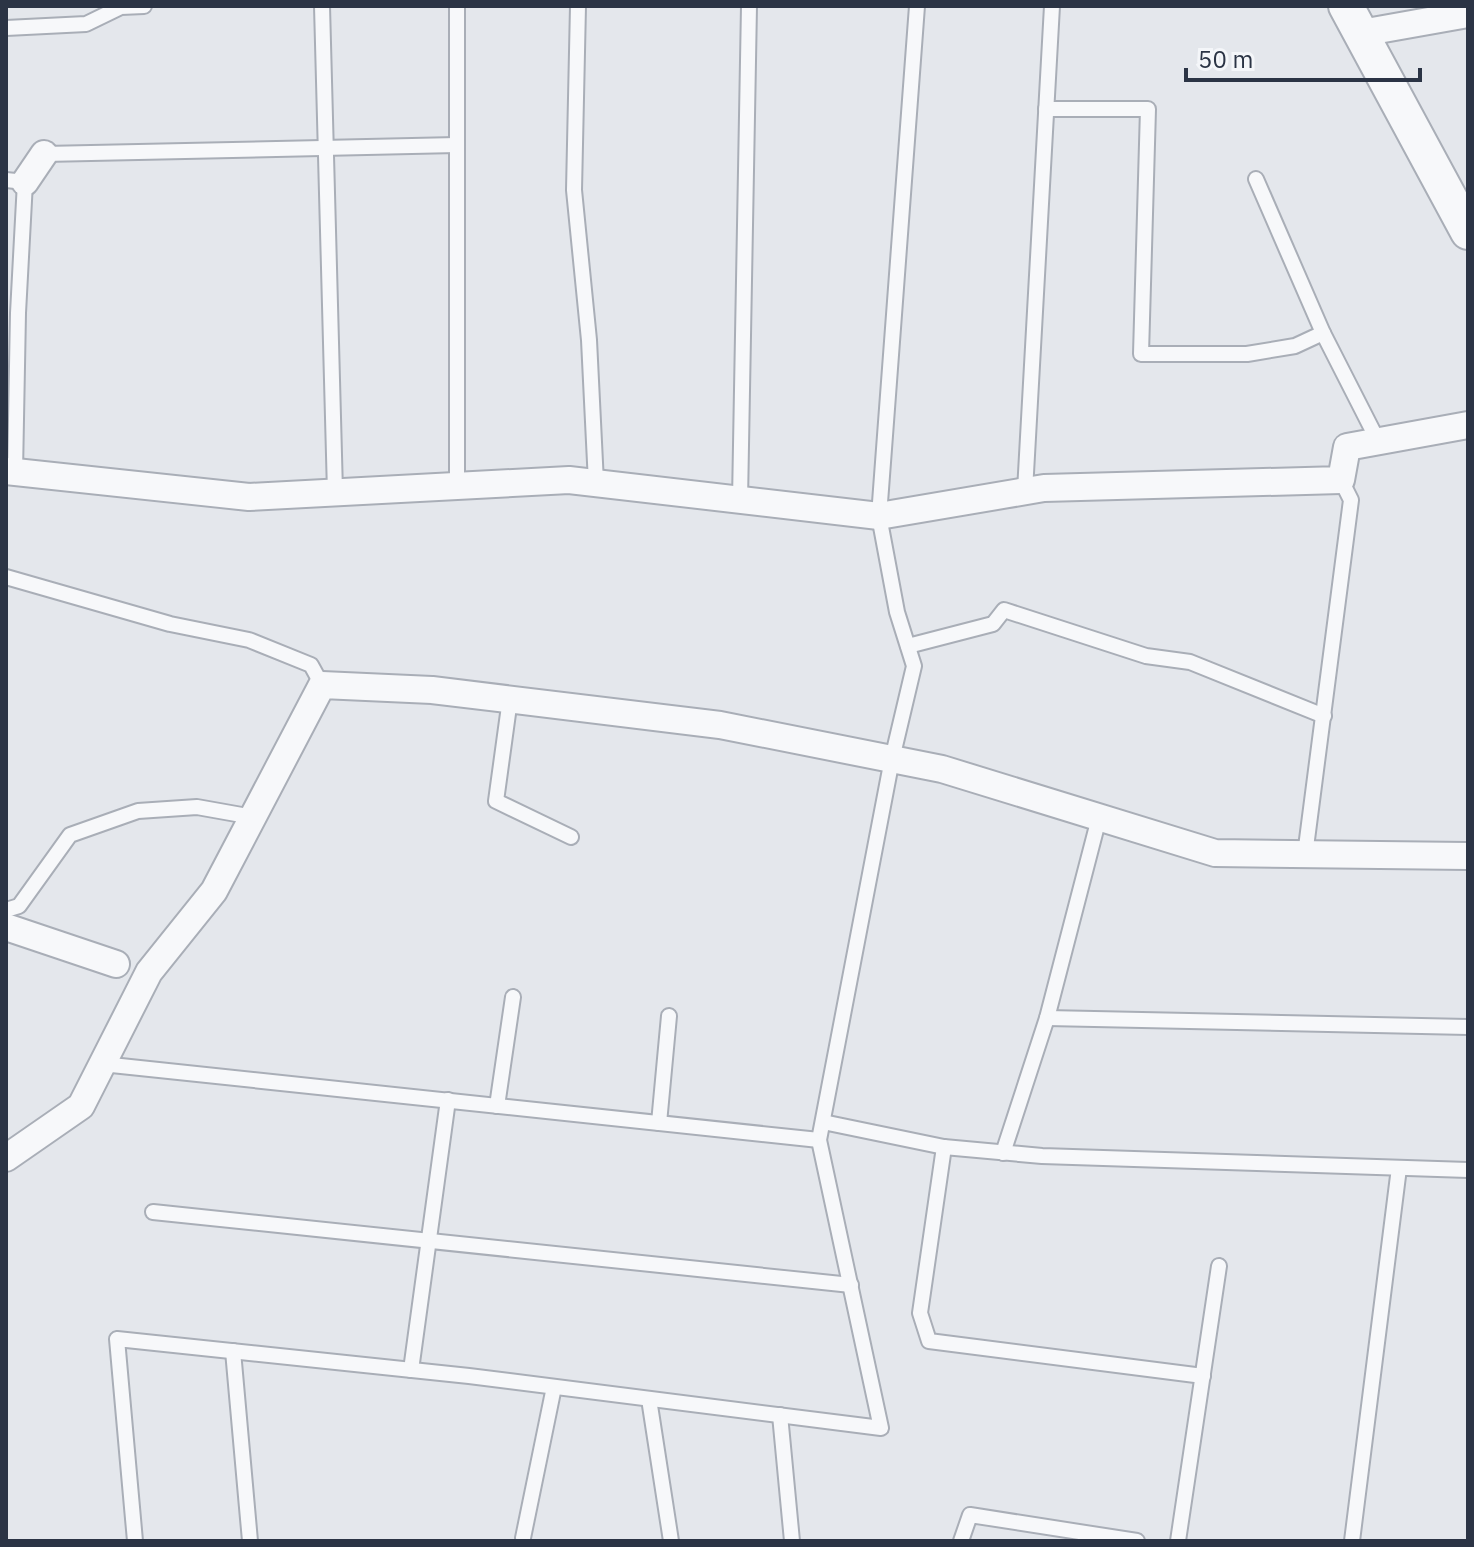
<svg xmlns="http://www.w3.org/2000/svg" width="1474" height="1547" font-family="'IBM Plex Sans',sans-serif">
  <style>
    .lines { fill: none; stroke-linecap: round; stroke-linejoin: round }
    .service-casing { stroke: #a9aeb7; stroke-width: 18 }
    .minor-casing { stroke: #a9aeb7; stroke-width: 30 }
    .tertiary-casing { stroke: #a9aeb7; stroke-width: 38 }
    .service { stroke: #f7f8fa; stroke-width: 14 }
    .minor { stroke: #f7f8fa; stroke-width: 26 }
    .tertiary { stroke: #f7f8fa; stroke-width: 34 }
  </style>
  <rect width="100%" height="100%" fill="#e4e7ec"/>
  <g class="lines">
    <g class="service-casing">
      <g id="service">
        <path d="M322 6 335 492"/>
        <path d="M457 6V486"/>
        <path d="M578 6 574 190 589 340 596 483"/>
        <path d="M6 28 86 24 121 7 144 6"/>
        <path d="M1046 109H1148L1141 354H1247L1295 346 1323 333"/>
        <path d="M44 154 457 145"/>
        <path d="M1256 179 1323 333 1378 441"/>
        <path d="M6 180 25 182 18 313 15 472"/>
        <path d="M1025 491 1052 6"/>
        <path d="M740 500 749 6"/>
        <path d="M6 577 170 624 249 640 311 665 322 685"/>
        <path d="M908 646 993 624 1004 610 1146 656 1190 662 1324 716"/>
        <path d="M510 699 496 801 571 837"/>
        <path d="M1305 855 1351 500 1341 480"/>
        <path d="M6 910 19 906 70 835 138 811 197 807 253 817"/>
        <path d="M1047 1018 1468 1027"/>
        <path d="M102 1064 819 1140"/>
        <path d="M497 1106 513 997"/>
        <path d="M823 1122 944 1147 1042 1156 1468 1170"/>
        <path d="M659 1123 669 1016"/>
        <path d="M944 1147 920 1313 929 1341 1203 1376"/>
        <path d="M1003 1153 1047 1018 1099 818"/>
        <path d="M153 1212 851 1285"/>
        <path d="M233 1351 250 1541"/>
        <path d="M411 1370 448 1100"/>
        <path d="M649 1399 671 1541"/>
        <path d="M780 1415 792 1541"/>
        <path d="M523 1538 554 1387"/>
        <path d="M135 1541 117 1339 469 1376 881 1428 819 1140 892 759 914 666 897 612 879 516 917 6"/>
        <path d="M961 1541 970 1515 1137 1541"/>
        <path d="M1178 1541 1219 1266"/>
        <path d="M1352 1541 1399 1168"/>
      </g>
    </g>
    <g class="minor-casing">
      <g id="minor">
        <path d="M1361 33 1468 14"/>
        <path d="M25 182 44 154"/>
        <path d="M6 471 249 497 569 480 879 516 1044 488 1341 480 1347 447 1468 425"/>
        <path d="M6 927 116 964"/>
        <path d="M6 1158 81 1106 149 972 214 891 322 685 432 690 720 725 942 769 1215 853 1468 856"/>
      </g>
    </g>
    <g class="tertiary-casing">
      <path id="tertiary" d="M1346 6 1468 232"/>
    </g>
    <use href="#service" class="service"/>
    <use href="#minor" class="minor"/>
    <use href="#tertiary" class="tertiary"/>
  </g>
  <rect width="1474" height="1547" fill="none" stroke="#2b3445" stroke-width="16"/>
  <path d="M1186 68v12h234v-12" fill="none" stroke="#2b3445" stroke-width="4"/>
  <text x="1198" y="68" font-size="24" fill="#2b3445" stroke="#f4f6f9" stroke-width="6" paint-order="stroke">50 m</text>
</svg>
